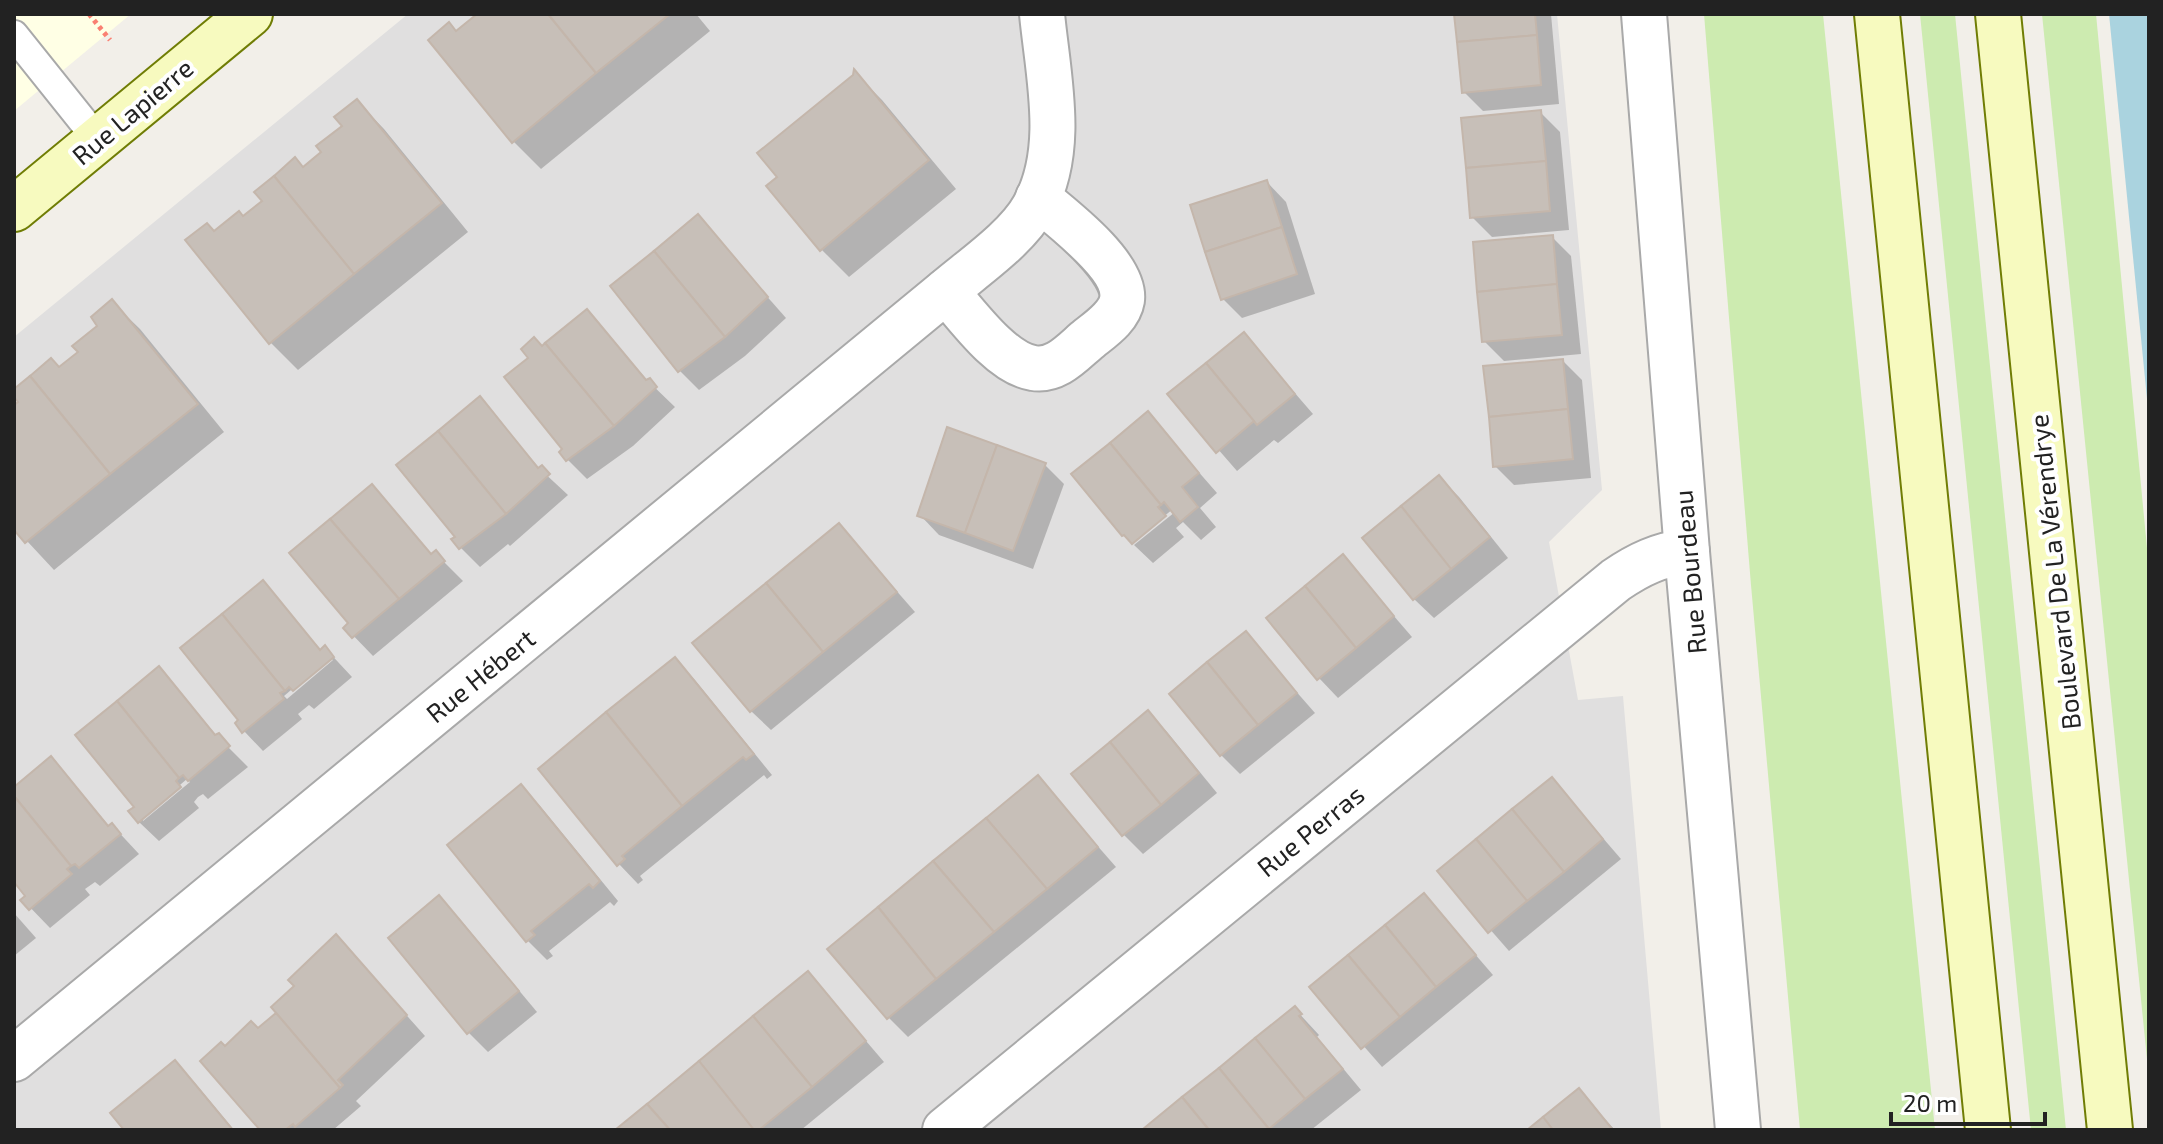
<svg xmlns="http://www.w3.org/2000/svg" width="2163" height="1144" font-family="'Exo 2',sans-serif">
  <style>
    .residential { fill: #e0dfdf }
    .education { fill: #ffffe5 }
    .grass { fill: #cdebb0 }
    .water { fill: #aad3df }
    .shadow { fill: #0003; fill-rule: evenodd }
    .building { fill: #c7bfb8; stroke: #c4b6ab; stroke-width: 2 }
    .lines { fill: none; stroke-linecap: round; stroke-linejoin: round }
    .lane-casing { stroke: #a9a9a9; stroke-width: 32 }
    .street-casing { stroke: #a9a9a9; stroke-width: 48 }
    .secondary-casing { stroke: #707d05; stroke-width: 48 }
    .path { stroke: #fa8072; stroke-width: 5; stroke-dasharray: 4 4; stroke-linecap: butt }
    .lane { stroke: #fff; stroke-width: 28 }
    .street { stroke: #fff; stroke-width: 44 }
    .secondary { stroke: #f7fabf; stroke-width: 44 }
    .labels { text-anchor: middle; dominant-baseline: central; stroke-width: 8; stroke-linejoin: round; paint-order: stroke }
    .street-label { font-size: 26px; fill: #222; stroke: #fff }
  </style>
  <rect width="100%" height="100%" fill="#f2efe9"/>
  <path class="residential" d="M408 14H1557L1602 490 1549 542 1578 700 1623 696 1661 1130H14V337Z"/>
  <path class="education" d="M14 14H131L14 111Z"/>
  <g class="grass">
    <path d="M1704 14H1823L1935 1130H1800L1751 585Z"/>
    <path d="M1920 14H1955L2066 1130H2031Z"/>
    <path d="M2042 14H2096L2149 569V1079Z"/>
  </g>
  <path class="water" d="M2109 14H2149V419Z"/>
  <g class="shadow">
    <path d="M480 14H696L710 31 541 169 513 141 457 32Z"/>
    <path d="M1456 14H1551L1559 104 1483 111 1464 92Z"/>
    <path d="M855 73 882 100 956 189 849 277 822 250 769 186 780 177Z"/>
    <path d="M357 101 384 129 468 232 298 370 270 342 215 233 244 218 324 152 344 126Z"/>
    <path d="M1540 112 1560 132 1569 230 1492 237 1472 217Z"/>
    <path d="M1267 182 1286 202 1315 294 1242 318 1223 299Z"/>
    <path d="M697 217 786 318 745 356 699 390 679 370Z"/>
    <path d="M1552 237 1571 256 1581 354 1504 361 1484 341Z"/>
    <path d="M112 302 140 329 224 432 54 570 14 527V407L20 402 14 391 59 369 80 352 100 326Z"/>
    <path d="M587 312 648 381 675 407 633 446 587 479 568 460 543 348Z"/>
    <path d="M1244 334 1313 414 1278 443 1274 440 1237 471 1170 394Z"/>
    <path d="M1563 361 1582 380 1591 478 1514 485 1495 466Z"/>
    <path d="M479 399 540 469 568 495 510 546 508 544 480 567 461 548 458 537Z"/>
    <path d="M1148 414 1217 493 1200 508 1216 527 1201 540 1183 522 1176 528 1184 537 1153 563 1134 545 1175 512 1173 509 1131 543 1124 535Z"/>
    <path d="M1044 464 1064 484 1033 569 939 535 920 515Z"/>
    <path d="M1439 477 1459 497 1508 558 1434 618 1414 599Z"/>
    <path d="M372 487 432 555 435 553 463 581 373 656 346 628 351 624Z"/>
    <path d="M839 525 915 612 771 730 751 711Z"/>
    <path d="M1343 557 1412 637 1338 698 1319 678Z"/>
    <path d="M262 583 322 651 325 648 352 677 314 709 309 705 298 714 302 719 263 751 244 731 241 720ZM330 657 333 660 287 699 284 696Z"/>
    <path d="M1245 633 1315 713 1240 774 1221 755 1172 694Z"/>
    <path d="M674 659 694 679 772 775 767 779 764 775 640 876 643 880 638 884 619 864Z"/>
    <path d="M159 669 217 736 248 767 208 799 203 794 198 797 194 802 199 808 159 841 139 822 136 807ZM187 779 190 782 143 821V816Z"/>
    <path d="M1148 713 1167 732 1217 793 1143 854 1124 835Z"/>
    <path d="M51 759 110 827 112 825 139 854 100 886 95 882 85 889 90 895 50 928 23 900 28 897 14 879V789Z"/>
    <path d="M1038 778 1116 867 908 1037 888 1017Z"/>
    <path d="M1552 779 1621 859 1509 951 1440 872Z"/>
    <path d="M521 786 540 806 618 901 614 906 610 902 549 951 553 956 547 960 528 941 450 845Z"/>
    <path d="M1424 895 1493 975 1382 1067 1312 987Z"/>
    <path d="M439 898 458 917 537 1012 488 1052 469 1033 390 938Z"/>
    <path d="M14 913 36 938 14 956Z"/>
    <path d="M336 936 425 1036 356 1101 361 1106 333 1130H262L225 1048 258 1031 279 1013Z"/>
    <path d="M808 973 884 1062 801 1130H618Z"/>
    <path d="M1295 1009 1319 1035 1317 1037 1361 1090 1311 1130H1146Z"/>
    <path d="M175 1063 194 1082 234 1130H127Z"/>
    <path d="M1579 1091 1615 1130H1531Z"/>
  </g>
  <g class="building">
    <path d="M477 14H548L596 73 512 143 428 40 449 22 456 31Z"/>
    <path d="M548 14H670L596 73Z"/>
    <path d="M1454 14H1535L1537 35 1457 42Z"/>
    <path d="M1537 35 1541 85 1462 93 1457 42Z"/>
    <path d="M854 69 929 160 820 251 766 186 777 177 757 153 853 75Z"/>
    <path d="M357 99 442 203 354 274 274 176 295 157 303 167 321 152 316 146 342 126 334 117Z"/>
    <path d="M1541 110 1546 161 1466 168 1461 118Z"/>
    <path d="M1546 161 1550 211 1470 218 1466 168Z"/>
    <path d="M274 176 354 274 269 344 185 240 207 223 214 231 239 211 243 216 262 201 254 192Z"/>
    <path d="M1267 180 1282 227 1205 252 1190 205Z"/>
    <path d="M698 214 768 297 725 337 654 251Z"/>
    <path d="M1282 227 1297 274 1221 300 1205 252Z"/>
    <path d="M1553 235 1557 284 1477 292 1473 242Z"/>
    <path d="M654 251 725 337 678 372 610 286Z"/>
    <path d="M1557 284 1562 335 1482 342 1477 292Z"/>
    <path d="M112 299 198 404 110 474 30 376 51 358 59 367 78 352 72 346 97 326 91 317Z"/>
    <path d="M587 309 646 380 650 378 657 387 614 426 545 343Z"/>
    <path d="M1244 332 1295 394 1257 425 1206 363Z"/>
    <path d="M534 337 542 346 545 343 614 426 566 461 559 452 562 449 504 377 528 358 521 349Z"/>
    <path d="M1563 359 1568 409 1489 417 1483 366Z"/>
    <path d="M1206 363 1254 421 1216 453 1167 394Z"/>
    <path d="M30 376 110 474 25 543 14 530V405L18 402 14 397V389Z"/>
    <path d="M480 396 538 468 542 465 550 474 506 514 438 431Z"/>
    <path d="M1568 409 1573 459 1493 467 1489 417Z"/>
    <path d="M1148 411 1199 473 1182 487 1198 507 1180 522 1164 502 1161 505 1110 443Z"/>
    <path d="M947 427 997 445 965 533 917 516Z"/>
    <path d="M438 431 506 514 459 549 451 539 455 537 396 465Z"/>
    <path d="M1110 443 1161 505 1158 507 1166 516 1132 544 1124 535 1122 536 1071 474Z"/>
    <path d="M997 445 1046 463 1013 551 965 533Z"/>
    <path d="M1439 475 1490 537 1451 569 1401 506Z"/>
    <path d="M372 484 431 554 436 550 445 561 399 599 330 519Z"/>
    <path d="M1401 506 1451 569 1413 600 1362 538Z"/>
    <path d="M330 519 399 599 352 638 343 628 348 623 289 553Z"/>
    <path d="M839 523 897 592 823 652 766 583Z"/>
    <path d="M1343 554 1394 616 1356 648 1305 586Z"/>
    <path d="M263 580 320 650 325 645 334 657 293 691 289 687 285 691 222 614Z"/>
    <path d="M766 583 823 652 750 712 692 643Z"/>
    <path d="M1305 586 1356 648 1317 680 1266 618Z"/>
    <path d="M222 614 285 691 280 693 284 699 242 733 235 723 238 720 180 648Z"/>
    <path d="M1246 631 1297 693 1258 725 1207 662Z"/>
    <path d="M675 657 754 754 746 760 743 757 682 806 606 712Z"/>
    <path d="M1207 662 1258 725 1220 756 1169 694Z"/>
    <path d="M159 666 215 735 219 733 230 746 188 781 183 775 179 778 117 701Z"/>
    <path d="M117 701 179 778 176 781 181 787 138 823 128 811 134 807 75 735Z"/>
    <path d="M1148 710 1199 773 1161 805 1110 742Z"/>
    <path d="M606 712 682 806 622 856 625 859 617 866 538 769Z"/>
    <path d="M1110 742 1161 805 1122 836 1071 774Z"/>
    <path d="M51 756 108 826 112 823 121 834 79 868 75 864 71 866 14 796V787Z"/>
    <path d="M1038 775 1098 847 1047 889 986 818Z"/>
    <path d="M1552 777 1603 839 1564 872 1512 809Z"/>
    <path d="M521 784 600 881 593 888 589 884 531 931 535 935 526 942 447 845Z"/>
    <path d="M14 796 71 866 67 869 72 874 29 910 20 900 25 896 14 882Z"/>
    <path d="M1512 809 1564 872 1527 901 1476 839Z"/>
    <path d="M986 818 1047 889 994 932 933 861Z"/>
    <path d="M1476 839 1527 901 1488 933 1437 871Z"/>
    <path d="M933 861 994 932 936 979 878 907Z"/>
    <path d="M1424 893 1476 955 1436 987 1385 925Z"/>
    <path d="M439 895 519 991 467 1034 388 938Z"/>
    <path d="M878 907 936 979 887 1019 827 949Z"/>
    <path d="M1385 925 1436 987 1400 1017 1348 955Z"/>
    <path d="M336 934 407 1015 338 1080 343 1085 340 1088 271 1007 294 986 288 980Z"/>
    <path d="M1348 955 1400 1017 1361 1049 1309 987Z"/>
    <path d="M808 971 866 1041 812 1087 753 1016Z"/>
    <path d="M1295 1006 1302 1014 1299 1016 1343 1069 1305 1099 1255 1038Z"/>
    <path d="M276 1013 340 1088 295 1127 293 1124 285 1130H260L200 1061 221 1042 225 1046 251 1021 258 1028Z"/>
    <path d="M753 1016 812 1087 759 1130H754L699 1061Z"/>
    <path d="M1255 1038 1305 1099 1269 1129 1219 1068Z"/>
    <path d="M175 1060 233 1130H124L110 1113Z"/>
    <path d="M699 1061 754 1130H670L647 1104Z"/>
    <path d="M1219 1068 1269 1129 1268 1130H1209L1182 1097Z"/>
    <path d="M1579 1088 1613 1130H1553L1543 1117Z"/>
    <path d="M1182 1097 1209 1130 1143 1129Z"/>
    <path d="M647 1104 670 1130H615Z"/>
    <path d="M1543 1117 1553 1130H1527Z"/>
  </g>
  <g class="lines">
    <g class="lane-casing">
      <path id="lane" d="M14 35 98 140"/>
    </g>
    <g class="street-casing">
      <g id="street">
        <path d="M1644 14 1687 552 1738 1130"/>
        <path d="M946 291C966 314 1001 363 1033 368 1055 372 1071 354 1086 341 1099 330 1119 318 1122 300 1127 267 1061 217 1038 198"/>
        <path d="M14 1059 946 291C973 268 1017 238 1034 207 1066 149 1048 76 1042 14"/>
        <path d="M945 1130 1616 580C1638 565 1660 554 1687 552"/>
      </g>
    </g>
    <g class="secondary-casing">
      <g id="secondary">
        <path d="M1877 14 1988 1130"/>
        <path d="M1998 14 2110 1130"/>
        <path d="M14 209 250 14"/>
      </g>
    </g>
    <path class="path" d="M89 14 110 40"/>
    <use href="#lane" class="lane"/>
    <use href="#street" class="street"/>
    <use href="#secondary" class="secondary"/>
  </g>
  <g class="labels">
    <g class="street-label">
      <text transform="translate(132 111) rotate(-40)">Rue Lapierre</text>
      <text transform="translate(1689 572) rotate(-95)">Rue Bourdeau</text>
      <text transform="translate(2054 572) rotate(-96)">Boulevard De La Vérendrye</text>
      <text transform="translate(480 675) rotate(-39)">Rue Hébert</text>
      <text transform="translate(1310 830) rotate(-39)">Rue Perras</text>
    </g>
  </g>
  <rect width="2163" height="1144" fill="none" stroke="#222222" stroke-width="32"/>
  <path d="M1891 1112v12h154v-12" fill="none" stroke="#222222" stroke-width="4"/>
  <text x="1903" y="1112" font-size="24" fill="#222222" stroke="#ffffff" stroke-width="6" paint-order="stroke">20 m</text>
</svg>
